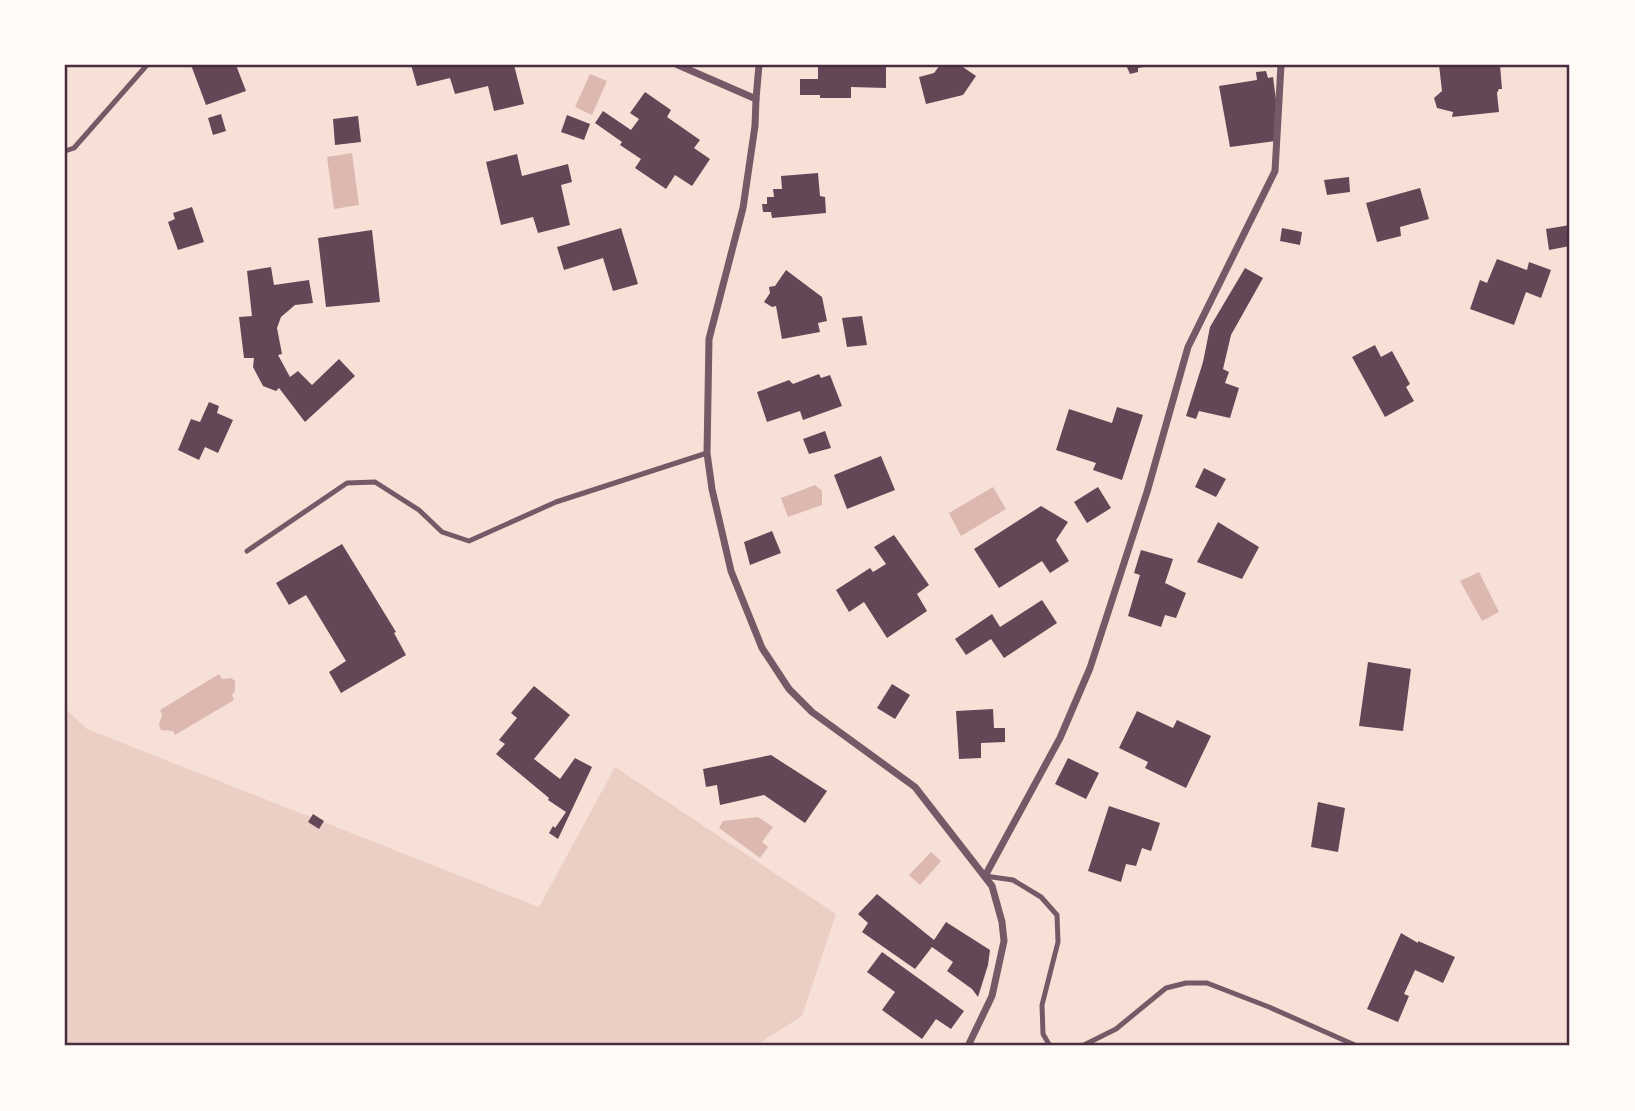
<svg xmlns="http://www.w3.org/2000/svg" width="1635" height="1111" font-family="'Archivo Narrow',sans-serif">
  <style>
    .green { fill: #ebcfc5 }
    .water { fill: #dcb8b0 }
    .building { fill: #644757 }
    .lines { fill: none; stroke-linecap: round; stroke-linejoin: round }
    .service { stroke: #755966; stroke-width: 5 }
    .minor { stroke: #755966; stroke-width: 7 }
    .neatline { fill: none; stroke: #4a2c40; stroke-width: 2.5 }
  </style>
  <rect width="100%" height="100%" fill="#f7e1d7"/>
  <path class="green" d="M65 708 87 729 539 907 615 767 836 914 802 1016 755 1046H65Z"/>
  <g class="water">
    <path d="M590 74 607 81 592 115 575 107Z"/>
    <path d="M352 153 359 205 334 209 327 157Z"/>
    <path d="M815 485 822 491V505L788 517 781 498Z"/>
    <path d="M993 487 1006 509 961 536 949 513Z"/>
    <path d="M1479 572 1499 612 1482 621 1460 581Z"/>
    <path d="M219 674 222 679 231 678 235 681V691L232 695 234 700 175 735 173 731 161 730 159 725 162 715 160 710Z"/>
    <path d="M758 817 773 827 762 842 768 847 760 858 719 828 723 821Z"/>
    <path d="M931 852 941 861 920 885 909 875Z"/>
  </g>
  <g class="building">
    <path d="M191 65H236L246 91 206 105Z"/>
    <path d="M411 65H514L524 104 494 111 488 86 455 94 450 78 417 86Z"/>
    <path d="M818 65H886V88L851 87V98H820V95H800V79H818Z"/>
    <path d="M940 65H960L976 76 963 95 926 104 919 77 934 73Z"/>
    <path d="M1126 65H1149V66L1138 68V72L1130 74Z"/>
    <path d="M1439 65H1500L1502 89H1499L1497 93 1499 112 1452 117 1453 112 1437 108 1434 98 1442 91Z"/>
    <path d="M1266 71 1268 78 1273 77 1276 100V141L1230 147 1219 86 1257 80 1256 72Z"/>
    <path d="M645 92 671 110 667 117 700 140 694 148 710 159 692 186 675 175 666 189 635 168 641 159 620 145 622 142 595 123 603 111 631 130 639 119 630 113Z"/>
    <path d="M221 114 226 131 213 135 208 118Z"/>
    <path d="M567 115 590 124 584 140 561 132Z"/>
    <path d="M358 116 361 142 335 145 333 119Z"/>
    <path d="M517 154 522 176 568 164 572 182 561 185 570 225 538 233 533 217 501 225 486 162Z"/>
    <path d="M818 173 820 196 825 197 826 213 772 218 771 212H763L762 204H767V197H774L773 189H782L781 176Z"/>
    <path d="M1349 177 1350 192 1327 195 1324 180Z"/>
    <path d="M1420 188 1429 219 1400 227 1401 236 1377 242 1366 203Z"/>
    <path d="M192 207 204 242 178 250 168 222 175 219 173 213Z"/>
    <path d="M1570 225V246L1549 250 1546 229Z"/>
    <path d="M621 228 638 284 613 291 603 258 564 270 557 247Z"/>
    <path d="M1282 228 1302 232 1300 245 1280 241Z"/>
    <path d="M372 230 380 302 326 307 318 238Z"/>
    <path d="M1497 259 1527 270 1529 262 1551 270 1541 298 1526 292 1514 325 1470 309 1480 280 1487 283Z"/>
    <path d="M271 267 274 285 309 280 313 303 295 305 281 317 277 328 282 354 278 355 290 377 298 371 312 385 339 359 355 376 305 422 279 388 276 391 263 386 253 367 254 358H244L239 317 252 316 247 271Z"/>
    <path d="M1245 268 1263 278 1231 335 1223 369 1229 372 1225 383 1239 388 1230 418 1199 411 1196 419 1186 416 1203 362 1210 327Z"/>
    <path d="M786 270 822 297 827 321 818 323 820 332 782 339 776 306 772 307 764 302 770 293 769 287 775 286Z"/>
    <path d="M862 316 867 345 847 347 842 318Z"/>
    <path d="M1375 345 1381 357 1392 351 1410 384 1406 387 1414 401 1385 417 1352 357Z"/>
    <path d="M819 374 821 378 830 375 842 406 803 420 800 411 767 422 757 392 789 380 793 384Z"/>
    <path d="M209 402 219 406 217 413 233 420 218 453 205 447 199 460 178 450 191 419 200 422Z"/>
    <path d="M1117 407 1143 415 1122 480 1093 470 1096 463 1056 450 1069 409 1112 423Z"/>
    <path d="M825 431 831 448 809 454 803 439Z"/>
    <path d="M881 456 895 490 847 509 834 475Z"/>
    <path d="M1204 468 1226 479 1216 497 1195 487Z"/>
    <path d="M1098 487 1111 508 1087 523 1074 502Z"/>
    <path d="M1041 506 1068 522 1056 540 1069 561 1050 573 1042 561 999 588 974 549Z"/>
    <path d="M1218 522 1259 547 1242 579 1197 562Z"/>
    <path d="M772 531 781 553 750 565 744 542Z"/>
    <path d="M894 535 929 585 917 594 927 611 887 638 864 602 849 612 836 590 870 568 873 572 886 564 874 547Z"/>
    <path d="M342 544 396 632 394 633 406 655 341 693 329 672 346 661 306 595 289 605 276 583Z"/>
    <path d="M1141 550 1173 559 1165 583 1186 593 1176 618 1165 615 1161 627 1128 616 1140 575 1134 573Z"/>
    <path d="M1042 600 1057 623 1004 658 991 639 966 655 955 639 992 614 1000 627Z"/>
    <path d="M1368 662 1411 669 1403 731 1359 726Z"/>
    <path d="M892 684 910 695 895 719 877 708Z"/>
    <path d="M534 686 570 715 534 759 560 779 575 758 592 767 558 839 549 833 553 826 555 828 566 812 548 800 549 798 496 754 505 744 499 740 517 718 511 713Z"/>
    <path d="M993 709 994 728H1005V742L981 743V758L959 759 956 711Z"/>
    <path d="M1137 711 1173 728 1177 720 1211 736 1186 788 1145 768 1148 762 1119 748Z"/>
    <path d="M771 755 827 791 805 823 764 795 720 805 717 785 706 787 703 769Z"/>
    <path d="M1068 758 1099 773 1086 799 1055 784Z"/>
    <path d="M1318 802 1345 808 1338 852 1311 847Z"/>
    <path d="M1109 806 1160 823 1151 851 1142 848 1136 866 1126 864 1121 882 1088 871Z"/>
    <path d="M313 814 324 821 319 829 308 822Z"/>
    <path d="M877 894 934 940 946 922 990 950 988 965 978 997 972 989 947 971 953 962 932 947 915 969 862 932 868 923 858 914Z"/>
    <path d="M1401 933 1418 943V941L1455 957 1443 983 1415 970 1404 994 1409 996 1398 1022 1367 1009Z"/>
    <path d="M882 952 964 1011 951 1029 936 1019 922 1039 882 1010 895 992 867 972Z"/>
  </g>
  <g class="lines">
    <g class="service">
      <path d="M65 151 74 148 147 65"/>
      <path d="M247 551 347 483 375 482 419 510 442 532 469 541 556 502 707 453"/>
      <path d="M985 876 1013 880 1041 897 1057 915 1058 942 1042 1005 1043 1034 1050 1046"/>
      <path d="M1082 1046 1116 1029 1166 988 1186 983H1207L1269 1007 1357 1046"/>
    </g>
    <g class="minor">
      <path d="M678 65 756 99 755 126 743 208 709 339 707 453 712 489 731 571 762 648 789 689 812 712 915 787 992 886 1002 922 1004 941 992 996 968 1046"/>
      <path d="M756 99 759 65"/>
      <path d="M985 876 1060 738 1090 668 1147 492 1188 347 1275 171 1281 65"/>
    </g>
  </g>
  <rect width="1635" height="1111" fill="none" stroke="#fffaf5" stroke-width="133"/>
  <rect x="66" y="66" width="1502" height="978" class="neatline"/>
</svg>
